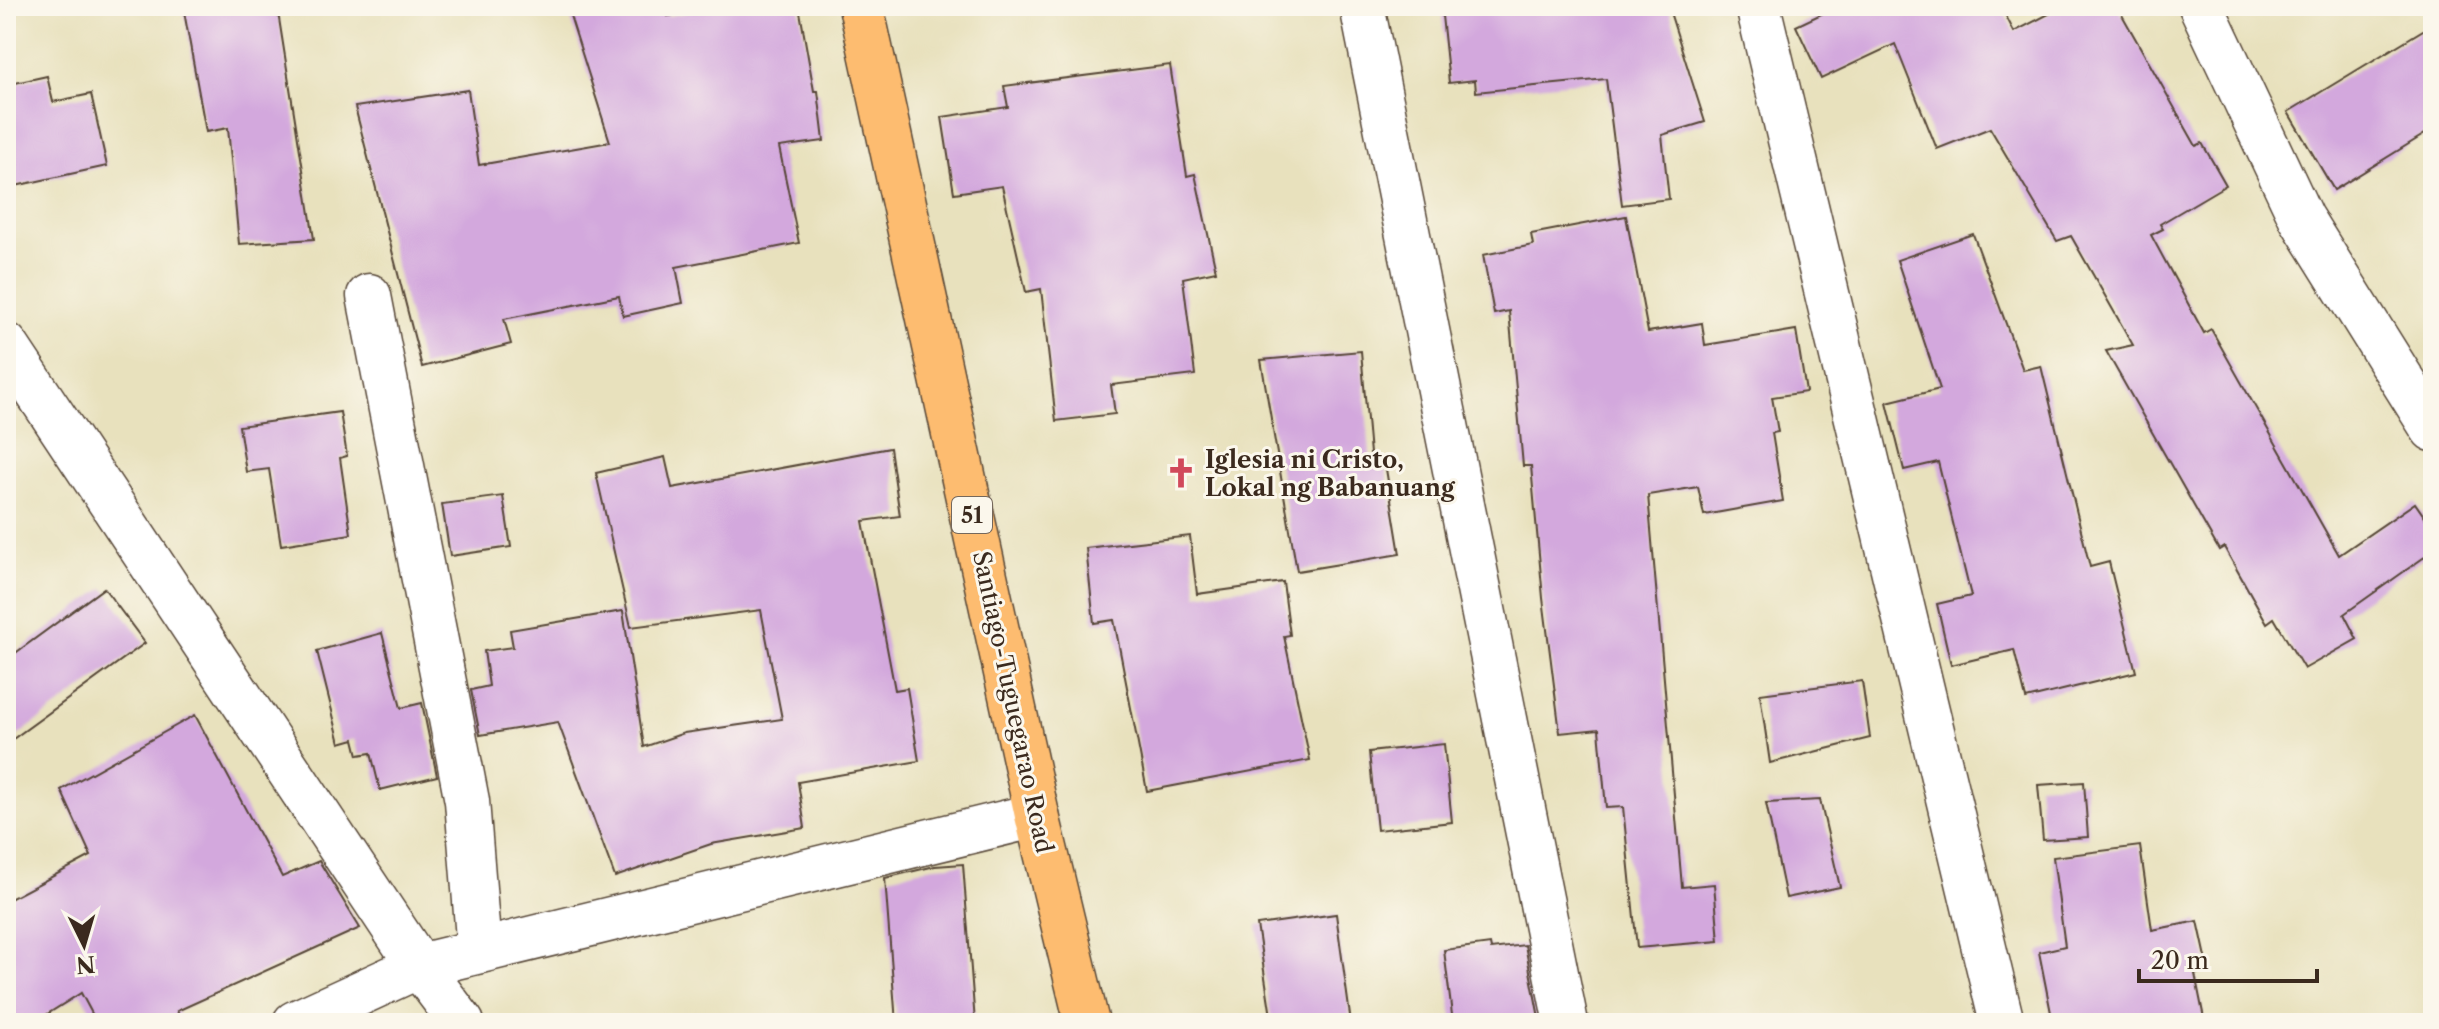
<svg xmlns="http://www.w3.org/2000/svg" width="2439" height="1029" font-family="'Libre Caslon Text',serif">
  <style>
    .building { fill: #d3a8dd }
    .lines { fill: none; stroke-linecap: round; stroke-linejoin: round }
    .street-casing { stroke: #554536; stroke-width: 47 }
    .highway-casing { stroke: #554536; stroke-width: 47 }
    .street { stroke: #fff; stroke-width: 44 }
    .highway { stroke: #fdbc6f; stroke-width: 44 }
    .labels { text-anchor: middle; dominant-baseline: central; stroke-width: 6; stroke-linejoin: round; paint-order: stroke }
    .shield { fill: #fbf7ec; stroke: #75685c; stroke-width: 2 }
    .shield-label { font-size: 22px; font-weight: bold; fill: #3b2a1e }
    .poi-label { font-size: 24px; font-weight: bold; fill: #3b2a1e; stroke: #fbf7ec; text-anchor: start }
    .street-label { font-size: 24px; fill: #3b2a1e; stroke: #fbf7ec }
  </style>
  <rect width="100%" height="100%" fill="#fbf7ec"/>
  <filter id="ink" filterUnits="userSpaceOnUse"><feTurbulence type="fractalNoise" baseFrequency=".0125" numOctaves="2"/><feDisplacementMap in="SourceGraphic" scale="16" xChannelSelector="R" yChannelSelector="G"/><feConvolveMatrix kernelMatrix="1 2 1 2 8 2 1 2 1" color-interpolation-filters="sRGB"/></filter>
  <filter id="wash" filterUnits="userSpaceOnUse"><feTurbulence type="fractalNoise" baseFrequency=".006" numOctaves="4" result="noise"/><feDisplacementMap in="SourceGraphic" scale="32" xChannelSelector="R" yChannelSelector="G"/><feGaussianBlur stdDeviation="1.8" result="paint"/><feColorMatrix in="noise" values="0 0 0 0 0 0 0 0 0 0 0 0 0 0 0 0 0 1.4 0 .05"/><feComposite in="paint" operator="in"/></filter>
  <g filter="url(#wash)">
    <rect width="100%" height="100%" fill="#e8e1bd"/>
    <g id="blocks">
      <g class="building">
        <path d="M183 6H277L314 239 239 244 228 128 206 132Z"/>
        <path d="M567 6H666L668 16 718 6H799L814 91H818L824 141 779 147 799 243 676 267 683 303 623 316 619 296 504 319 511 344 422 367 355 107 468 90 479 165 610 142Z"/>
        <path d="M1441 6H1668L1705 122 1662 135 1669 199 1622 205 1606 79 1476 92 1475 80 1449 83Z"/>
        <path d="M1838 6H2001L2014 32 2064 6H2117L2196 146 2202 143 2226 185 2160 224 2163 229 2151 235 2204 333 2211 329 2339 555 2415 503 2433 529V551L2344 614 2357 639 2304 669 2274 618 2267 623 2224 547 2219 550 2106 351 2133 345 2071 236 2057 241 1990 128 1937 149 1895 44 1821 79 1796 26Z"/>
        <path d="M2433 24V129L2334 190 2288 112Z"/>
        <path d="M1170 65 1187 176 1195 174 1216 271 1183 278 1195 375 1111 385 1115 414 1056 421 1041 289 1026 292 1002 186 954 193 942 117 1008 107 1004 86Z"/>
        <path d="M47 76 53 102 91 94 107 166 6 188V85Z"/>
        <path d="M1626 216 1648 332 1702 323 1705 345 1796 330 1806 392 1772 397 1778 432 1772 433 1783 501 1704 515 1698 487 1648 495 1682 887 1714 884 1719 941 1637 948 1623 807 1606 808 1599 729 1560 733 1543 598 1531 466H1523L1509 311 1494 314 1483 255 1533 245 1531 234Z"/>
        <path d="M1973 234 2023 370 2041 366 2090 567 2109 562 2136 672 2026 699 2014 650 1951 665 1937 604 1971 596 1938 462 1904 470 1887 402 1940 389 1897 260Z"/>
        <path d="M1361 351 1371 465 1385 463 1400 554 1297 571 1261 360Z"/>
        <path d="M340 412 347 456 340 458 351 534 281 545 269 469 246 472 239 426Z"/>
        <path d="M890 448 900 516 863 521 895 690 907 688 919 761 798 782 805 828 711 844 615 877 558 722 480 735 471 690 489 686 484 651 513 647 510 630 623 611 644 747 684 733 782 719 761 610 631 627 596 473 665 457 672 488Z"/>
        <path d="M503 496 511 547 450 556 442 504Z"/>
        <path d="M1190 536 1197 594 1283 582 1290 635 1284 636 1310 760 1147 791 1114 620 1094 623 1086 548Z"/>
        <path d="M104 588 145 643 6 744V660Z"/>
        <path d="M382 633 401 708 422 703 437 776 380 790 371 753 358 755 354 739 340 743 317 651Z"/>
        <path d="M1862 681 1870 738 1770 763 1760 694Z"/>
        <path d="M195 715 282 877 319 861 360 928 177 1011 183 1023H97L81 993 33 1023H6V901L91 856 61 790Z"/>
        <path d="M1444 744 1452 822 1377 830 1369 752Z"/>
        <path d="M2084 782 2088 837 2043 840 2038 785Z"/>
        <path d="M1820 800 1840 887 1786 898 1766 803Z"/>
        <path d="M2140 846 2152 930 2198 921 2209 971 2195 974 2205 1023H2053L2039 952 2065 946 2053 857Z"/>
        <path d="M963 864 975 1023H896L885 878 935 866Z"/>
        <path d="M1336 914 1351 1023H1272L1257 925Z"/>
        <path d="M1490 944 1491 949 1525 945 1540 1023H1453L1444 950Z"/>
      </g>
    </g>
  </g>
  <g filter="url(#ink)">
    <use href="#blocks" fill-opacity="0" stroke="#554536" stroke-width="2"/>
    <g class="lines">
      <g class="street-casing">
        <g id="street">
          <path d="M1362 6 1566 1023"/>
          <path d="M1758 6 2002 1023"/>
          <path d="M2201 6 2301 218 2433 429"/>
          <path d="M369 296 467 801 479 951"/>
          <path d="M6 345 419 966 462 1023"/>
          <path d="M295 1023 419 966 1037 815"/>
        </g>
      </g>
      <g class="highway-casing">
        <path id="highway" d="M861 6 1037 815 1087 1023"/>
      </g>
      <use href="#street" class="street"/>
      <use href="#highway" class="highway"/>
    </g>
  </g>
  <defs>
    <g id="church-bare" transform="scale(2.4)"><path d="M-1.2-6h2.4v3.5h3.3v2.4h-3.3V6h-2.4V-.1h-3.3v-2.4h3.3Z" fill="#d1495b" stroke="#fbf7ec" stroke-width="2.5" paint-order="stroke"/></g>
  </defs>
  <g fill-rule="evenodd">
    <use href="#church-bare" x="1181" y="473"/>
  </g>
  <g class="labels">
    <rect class="shield" x="952" y="497" width="40" height="36" rx="6"/>
    <g class="shield-label">
      <text x="972" y="515">51</text>
    </g>
    <g class="poi-label">
      <text x="1205" y="459">Iglesia ni Cristo,<tspan x="1205" dy="28">Lokal ng Babanuang</tspan></text>
    </g>
    <g class="street-label">
      <text transform="translate(1013 702) rotate(78)">Santiago-Tuguegarao Road</text>
    </g>
  </g>
  <rect width="2439" height="1029" fill="none" stroke="#fbf7ec" stroke-width="32"/>
  <g transform="translate(84 945) rotate(175)" stroke="#fbf7ec" stroke-width="6" paint-order="stroke">
  <path d="M0-6L14 30L0 20L-14 30Z" fill="#3b2a1e"/>
  <text y="-12" font-size="22" font-weight="bold" text-anchor="middle" fill="#3b2a1e">N</text>
  </g>
  <path d="M2139 969v12h178v-12" fill="none" stroke="#3b2a1e" stroke-width="4"/>
  <text x="2151" y="969" font-size="24" fill="#3b2a1e" stroke="#fbf7ec" stroke-width="6" paint-order="stroke">20 m</text>
</svg>
